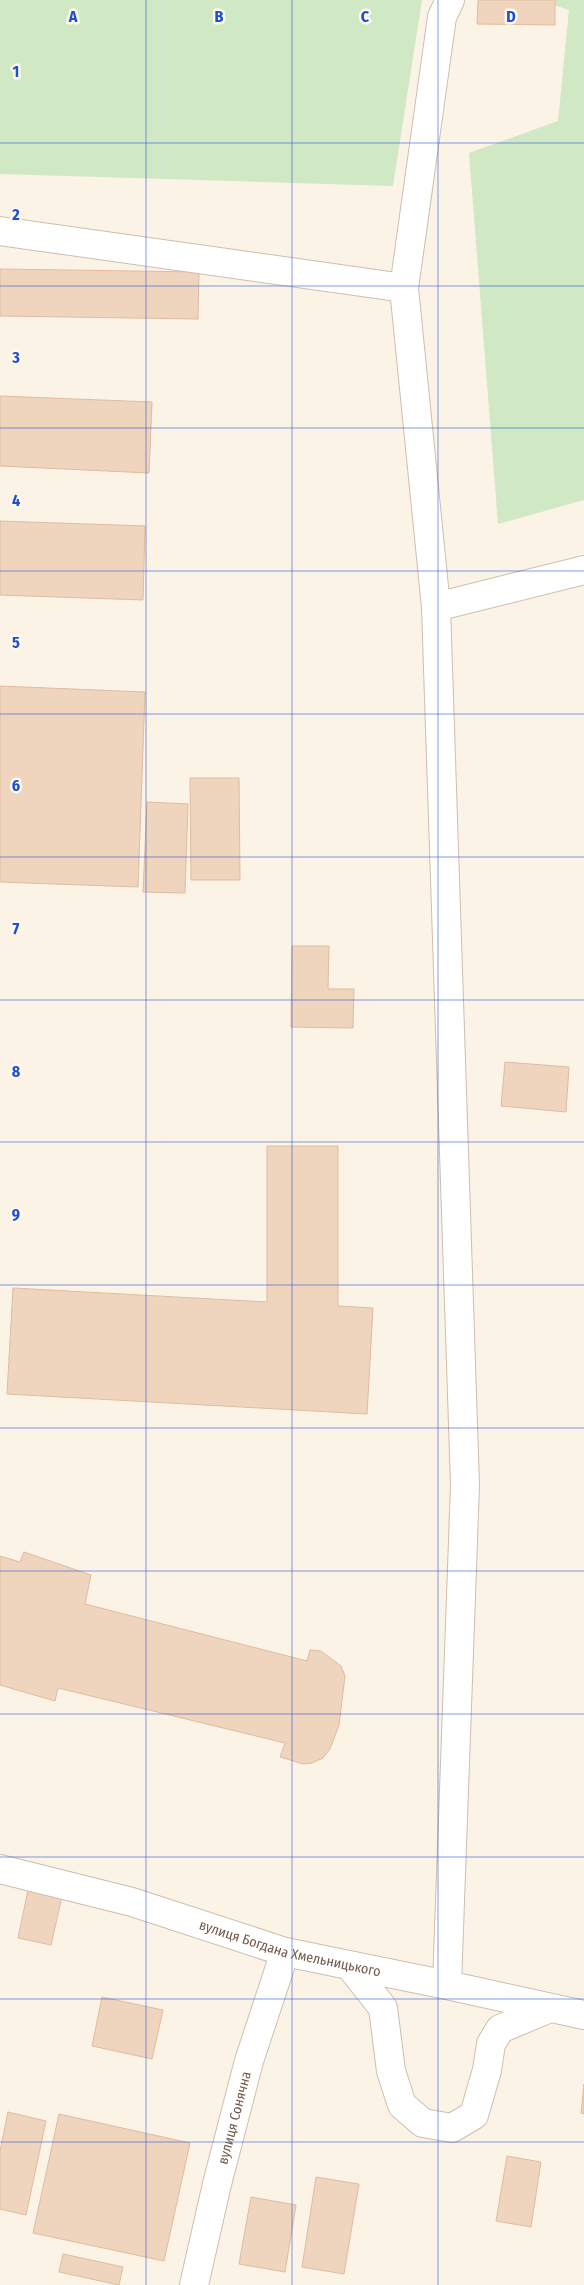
<svg xmlns="http://www.w3.org/2000/svg" width="584" height="2285" font-family="'Fira Sans Condensed',sans-serif">
  <style>
    .green { fill: #d1e8c4 }
    .building { fill: #efd4be; stroke: #e1bb9f }
    .lines { fill: none; stroke-linecap: round; stroke-linejoin: round }
    .minor-casing { stroke: #cebeaf; stroke-width: 30 }
    .minor { stroke: #fff; stroke-width: 28 }
    .grid { fill: none; stroke: #1d4ed8; stroke-width: 1; stroke-opacity: 0.55 }
    .labels { text-anchor: middle; dominant-baseline: central; stroke-width: 5; stroke-linejoin: round; paint-order: stroke }
    .street-label { font-size: 14px; fill: #735b4b; stroke: #fef7eb }
    .grid-label { font-size: 16px; text-anchor: middle; font-weight: bold; fill: #1d4ed8; stroke: #fef7eb; stroke-width: 5; stroke-linejoin: round; paint-order: stroke }
  </style>
  <rect width="100%" height="100%" fill="#fbf3e5"/>
  <g class="green">
    <path d="M0 0H422L393 186 0 174Z"/>
    <path d="M539 0H584V500L498 524 469 153 558 121 569 10Z"/>
  </g>
  <g class="building">
    <path d="M478 0H555V25L477 24Z"/>
    <path d="M0 269 199 272 198 319 0 316Z"/>
    <path d="M0 396 152 402 149 473 0 466Z"/>
    <path d="M0 521 145 526 143 600 0 595Z"/>
    <path d="M0 686 145 692 138 887 0 882Z"/>
    <path d="M190 778H239L240 880H191Z"/>
    <path d="M147 802 188 804 185 893 143 892Z"/>
    <path d="M292 946H329L328 989H354L353 1028 291 1027Z"/>
    <path d="M505 1062 569 1067 566 1112 501 1106Z"/>
    <path d="M267 1146H338V1306L373 1308 367 1414 7 1394 13 1288 267 1302Z"/>
    <path d="M24 1552 91 1575 85 1604 307 1661 310 1650 321 1651 341 1666 345 1676 339 1725 330 1749 323 1758 312 1763 303 1764 280 1757 285 1743 58 1688 55 1701 0 1685V1556L20 1562Z"/>
    <path d="M28 1890 62 1897 51 1945 18 1938Z"/>
    <path d="M102 1997 163 2010 152 2059 92 2046Z"/>
    <path d="M584 2084V2114L581 2113Z"/>
    <path d="M8 2112 46 2121 26 2215 0 2209V2151Z"/>
    <path d="M59 2114 190 2143 164 2261 33 2233Z"/>
    <path d="M507 2156 541 2162 531 2227 496 2221Z"/>
    <path d="M316 2177 359 2184 344 2274 302 2267Z"/>
    <path d="M251 2197 296 2205 285 2272 239 2264Z"/>
    <path d="M63 2254 123 2267 119 2285 59 2272Z"/>
  </g>
  <g class="lines">
    <g class="minor-casing">
      <g id="minor">
        <path d="M0 231 404 288"/>
        <path d="M436 607 584 570"/>
        <path id="s1" d="M0 1869 132 1902 285 1952 447 1985 584 2015"/>
        <path d="M350 1966 383 2008 391 2071 402 2105 423 2123 452 2128 474 2115 487 2070 491 2044 500 2029 550 2008"/>
        <path d="M447 1985 465 1485 436 607 404 288 442 17 450 0"/>
        <path id="s2" d="M194 2285 217 2184 249 2061 285 1952"/>
      </g>
    </g>
    <use href="#minor" class="minor"/>
  </g>
  <path class="grid" d="M146 0V2285M292 0V2285M438 0V2285M0 143H584M0 286H584M0 428H584M0 571H584M0 714H584M0 857H584M0 1000H584M0 1142H584M0 1285H584M0 1428H584M0 1571H584M0 1714H584M0 1857H584M0 1999H584M0 2142H584"/>
  <g class="labels">
    <g class="street-label">
      <text stroke="none"><textPath href="#s1" startOffset="301">вулиця Богдана Хмельницького</textPath></text>
      <text stroke="none"><textPath href="#s2" startOffset="172">вулиця Сонячна</textPath></text>
    </g>
  </g>
  <g class="grid-label">
    <text x="73" y="22">A</text>
    <text x="219" y="22">B</text>
    <text x="365" y="22">C</text>
    <text x="511" y="22">D</text>
    <text x="16" y="77">1</text>
    <text x="16" y="220">2</text>
    <text x="16" y="363">3</text>
    <text x="16" y="506">4</text>
    <text x="16" y="648">5</text>
    <text x="16" y="791">6</text>
    <text x="16" y="934">7</text>
    <text x="16" y="1077">8</text>
    <text x="16" y="1220">9</text>
  </g>
</svg>
